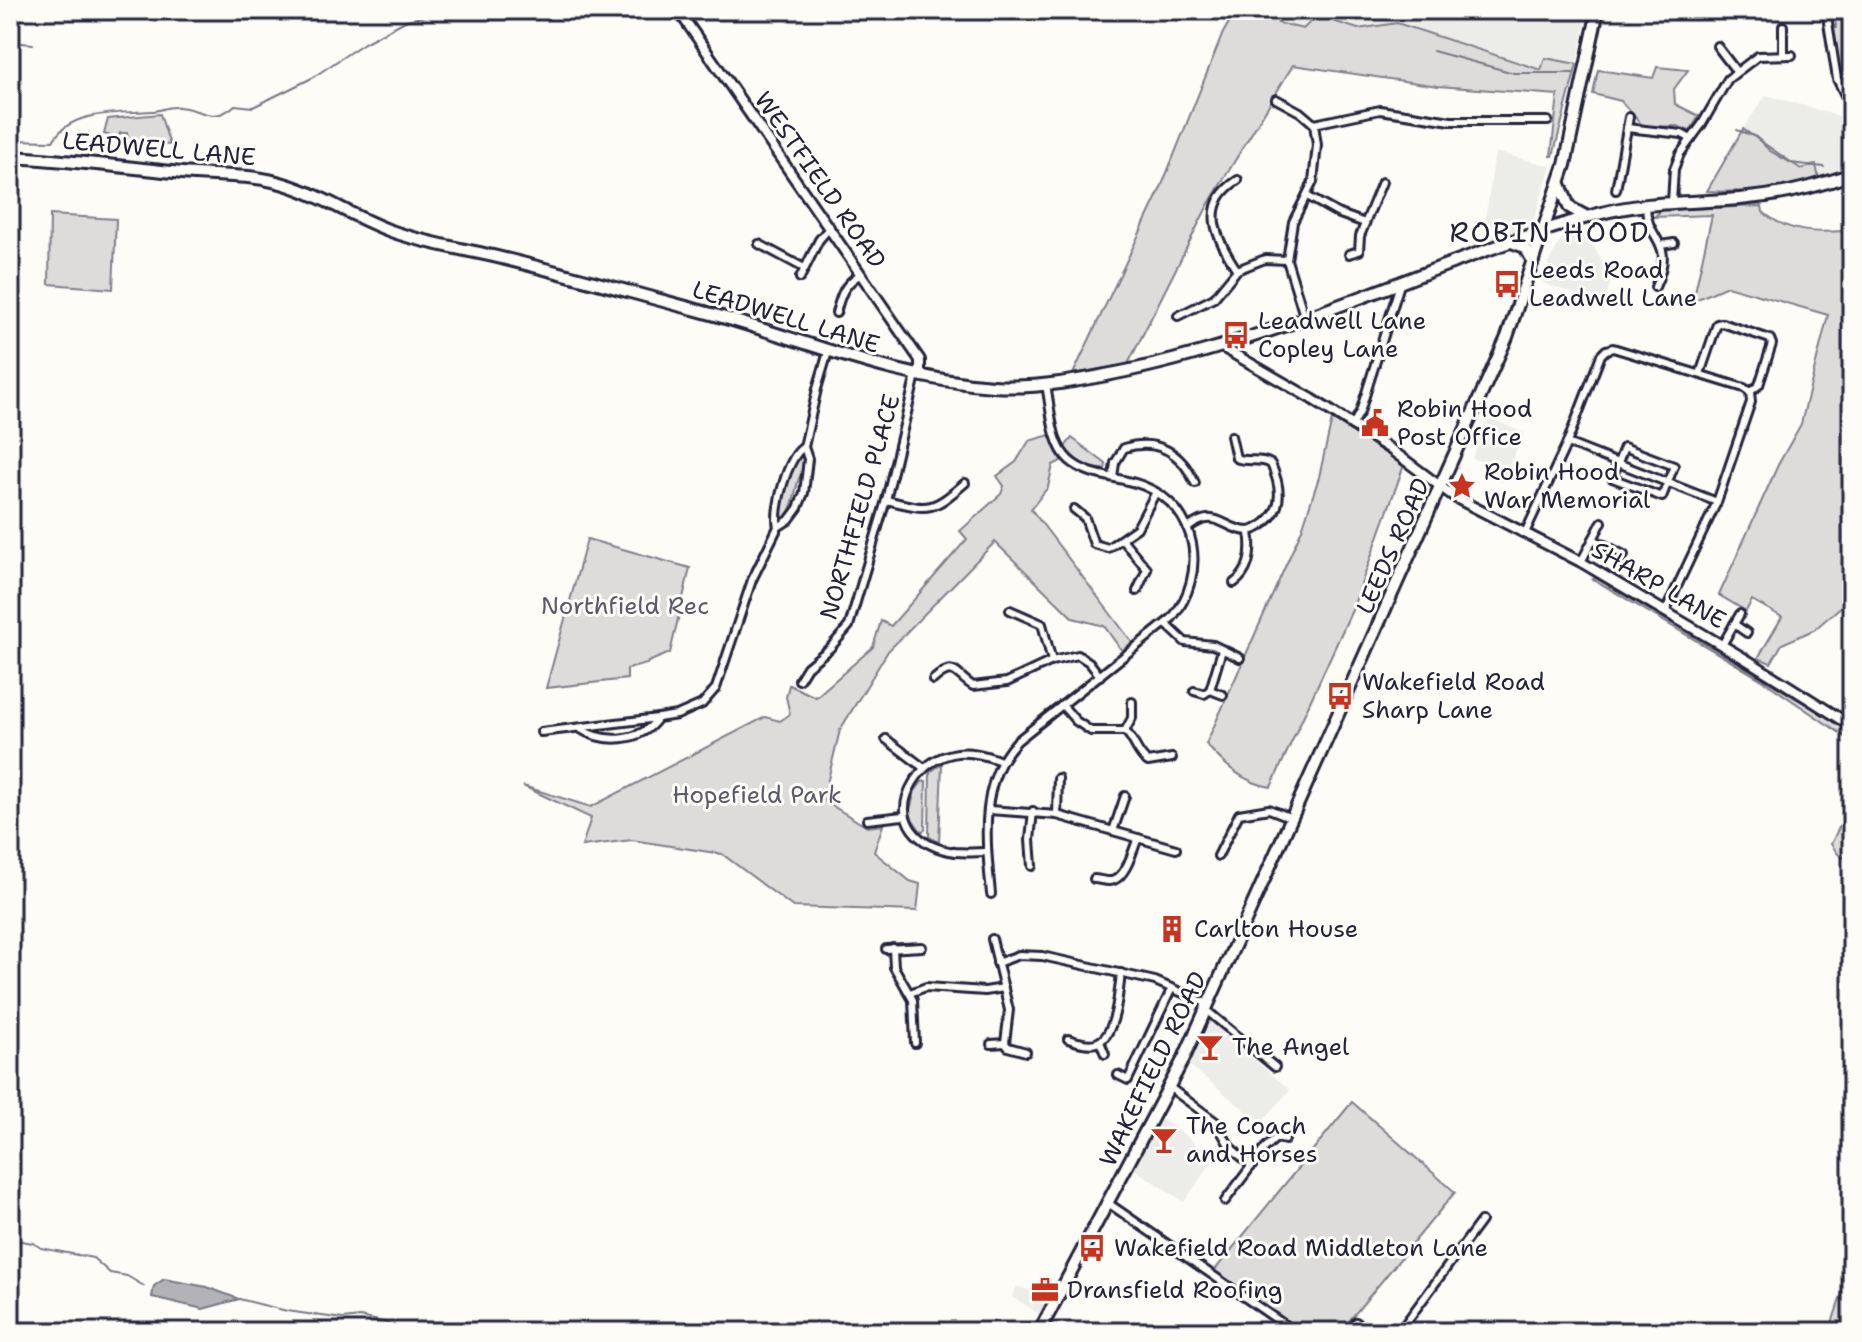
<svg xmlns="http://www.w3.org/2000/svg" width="1862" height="1342" font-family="'Shantell Sans',sans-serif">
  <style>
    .built { fill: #ecece9 }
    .green { fill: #dddcdb; stroke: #807f8b; stroke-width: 2 }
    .water { fill: #b2b2b7; stroke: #787885; stroke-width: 2 }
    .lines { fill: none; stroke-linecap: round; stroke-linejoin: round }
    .stream { stroke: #787885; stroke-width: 2 }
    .minor-casing { stroke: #22223b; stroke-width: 12 }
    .tertiary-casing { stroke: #22223b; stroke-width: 14 }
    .primary-casing { stroke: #22223b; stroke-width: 16 }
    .minor { stroke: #fdfcf7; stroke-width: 6 }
    .tertiary { stroke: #fdfcf7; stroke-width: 8 }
    .primary { stroke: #fdfcf7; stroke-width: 10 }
    .labels { text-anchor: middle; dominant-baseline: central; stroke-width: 6; stroke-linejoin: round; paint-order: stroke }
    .street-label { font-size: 24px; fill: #22223b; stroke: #fdfcf7 }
    .poi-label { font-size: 24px; fill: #22223b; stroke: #fdfcf7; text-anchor: start }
    .park-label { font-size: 24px; fill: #5a5a6b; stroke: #fdfcf7 }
    .quarter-label { font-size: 28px; letter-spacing: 2px; fill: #22223b; stroke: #fdfcf7 }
  </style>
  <rect width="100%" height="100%" fill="#fdfcf7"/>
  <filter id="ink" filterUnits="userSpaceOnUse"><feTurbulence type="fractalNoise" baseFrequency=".0125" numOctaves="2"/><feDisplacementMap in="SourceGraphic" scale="16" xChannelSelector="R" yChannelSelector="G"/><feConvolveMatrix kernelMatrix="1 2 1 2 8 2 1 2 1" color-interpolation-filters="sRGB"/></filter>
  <g filter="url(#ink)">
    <g class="built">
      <path d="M1284 10H1588L1577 64 1545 58 1541 71 1397 23 1358 29 1317 16 1303 29 1278 23Z"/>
      <path d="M1766 95 1852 120V167L1819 179 1816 165 1801 169 1743 129Z"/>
      <path d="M1495 152 1551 166 1532 225 1482 243Z"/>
      <path d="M1583 228 1612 278 1604 304 1543 283 1550 260 1559 243 1565 235Z"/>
      <path d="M1490 418 1524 433 1502 482 1484 474 1487 464 1472 458Z"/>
      <path d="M1209 1021 1290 1090 1261 1123 1188 1064Z"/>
      <path d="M1161 1119 1185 1135 1213 1160 1184 1202 1134 1169Z"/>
      <path d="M1017 1286 1048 1297 1039 1314 1012 1297Z"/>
    </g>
    <g class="green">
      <path d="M1236 10H1284L1278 23 1303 29 1317 16 1358 29 1397 23 1541 70 1545 58 1577 64 1553 156H1551L1558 95 1438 86 1293 65 1208 205 1128 364 1073 374 1160 190 1223 33Z"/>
      <path d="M1835 10H1852V103L1838 73 1831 30 1836 28Z"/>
      <path d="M1657 67 1688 70 1674 89 1675 104 1699 116 1690 131 1677 126 1650 127 1641 124 1621 101 1593 94 1598 70 1653 78Z"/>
      <path d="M160 114 170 145 128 142 127 133H120L118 138 104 134 108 119Z"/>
      <path d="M1743 129 1801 169 1816 165 1819 179C1782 190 1745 193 1707 191Z"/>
      <path d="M1852 184V597L1814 630 1782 644 1771 663 1758 658 1782 617 1752 600 1746 611 1719 595 1778 465 1801 424 1828 315 1727 286 1693 301 1712 215 1654 217 1662 210 1762 206 1763 212C1788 233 1814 233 1845 231L1844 191Z"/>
      <path d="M50 215 116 219 113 289 49 284Z"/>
      <path d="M1332 419 1404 465 1352 610 1271 787C1244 783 1224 765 1206 744L1302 529 1319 477Z"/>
      <path d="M1050 435 1061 461 1053 465 1048 487 1031 509 1132 642 1122 651 1104 626 1073 618 995 542 888 651 840 730 823 800 867 827 883 825 874 852 910 881 920 884 917 911 793 907 722 854 632 840 582 846 591 818 523 786 591 807 765 717 780 721 790 714 786 697 789 685 816 697 873 647 881 621 891 626 967 539 960 531 1001 494 1004 486 997 476 1016 462 1029 441Z"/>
      <path d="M1072 438 1106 464 1105 469C1087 470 1075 460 1065 447Z"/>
      <path d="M800 454 805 456V468C792 482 799 508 780 521 777 502 789 471 800 454Z"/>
      <path d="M587 539 690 568 670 653 648 662 647 664 627 669V679L546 688Z"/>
      <path d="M1596 578 1817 711 1852 733V741L1762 680 1593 579Z"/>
      <path d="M942 764 939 842 929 837 930 772Z"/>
      <path d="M926 781 925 829 923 831 920 830 909 814 915 791 922 782Z"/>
      <path d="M1852 812V853L1849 861 1838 854 1831 844 1843 819Z"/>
      <path d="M1352 1102 1455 1192 1340 1332H1302L1214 1271Z"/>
      <path d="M1852 1248V1307L1843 1332H1829L1844 1287Z"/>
    </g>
    <path class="water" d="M164 1279 207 1287 239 1299 203 1309 152 1297 154 1286Z"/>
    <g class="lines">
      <g class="stream">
        <path d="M10 42 33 44"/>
        <path d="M1433 51 1514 73H1573"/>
        <path d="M1737 130 1756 137 1770 151 1791 163 1824 167"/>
        <path d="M10 140 53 141C71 109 119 114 152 111 160 111 168 106 176 107 201 107 212 126 235 105L253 107 312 78 364 43 407 20 452 10"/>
        <path d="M10 1239 33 1243 41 1248 93 1258 110 1273 127 1276 144 1286"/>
        <path d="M239 1299 287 1311 343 1319 360 1317 383 1322 411 1332"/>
      </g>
      <g class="minor-casing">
        <g id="minor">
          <path d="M1826 10 1837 79 1852 109"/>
          <path d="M1717 46 1736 71"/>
          <path d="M1783 54V26"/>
          <path d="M1276 99 1300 112 1314 124 1317 145 1313 182 1293 222 1287 260 1305 319"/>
          <path d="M1314 124 1380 110 1451 121H1548"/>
          <path d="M1627 128 1682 134 1691 139"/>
          <path d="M1616 190 1629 117"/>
          <path d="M1307 196 1337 213 1365 223"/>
          <path d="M1672 202 1674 169 1680 154 1702 124 1728 79 1758 56 1792 55"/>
          <path d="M1646 205C1646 243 1677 238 1655 287"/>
          <path d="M759 244 804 268"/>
          <path d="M1661 245 1674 243"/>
          <path d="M1349 254 1359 251 1360 236 1382 182"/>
          <path d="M1237 270C1217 240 1198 205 1238 180"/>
          <path d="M800 278 819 240 830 227"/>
          <path d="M836 313C841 294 844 284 861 274"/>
          <path d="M1178 316 1214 298 1237 270 1265 259 1287 260"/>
          <path d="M1700 374 1717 324 1722 323 1770 339 1772 344 1759 385 1750 392"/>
          <path d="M1352 426 1360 412 1401 281"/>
          <path d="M1567 443 1717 502"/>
          <path d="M1624 447 1674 466 1662 497 1612 478Z"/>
          <path d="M1113 477 1115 463 1124 448C1157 438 1181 452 1195 483"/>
          <path d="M886 500C929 510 930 513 965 483"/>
          <path d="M1074 509 1085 518 1094 544 1108 548 1137 528 1156 492"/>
          <path d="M778 527C773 510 788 455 804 447"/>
          <path d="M1188 528C1217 506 1223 530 1248 531 1254 531 1261 526 1265 523 1285 507 1280 484 1271 464 1260 457 1247 463 1236 458L1231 436"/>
          <path d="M1525 533 1567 443 1601 355 1606 350 1613 348 1744 388 1750 392"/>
          <path d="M1122 539 1147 569 1137 591"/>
          <path d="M1593 539 1624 555 1619 563"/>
          <path d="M1581 562 1602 522"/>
          <path d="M1234 583C1251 571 1252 550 1249 531"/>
          <path d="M1010 610 1042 624 1052 661"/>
          <path d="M1665 612 1717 502 1751 402 1750 392"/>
          <path d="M1166 624 1185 642 1213 645 1240 658"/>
          <path d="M1734 624 1747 633"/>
          <path d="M1722 645 1740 614"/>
          <path d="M799 680 807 667 830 648 849 626 886 500 916 375"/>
          <path d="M933 680C955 660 955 675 973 686L1007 682 1052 661 1078 655 1089 662 1100 676"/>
          <path d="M1210 690 1222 650"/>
          <path d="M1194 691 1204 694 1210 690 1223 695"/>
          <path d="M1062 705 1076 721 1091 731H1125C1135 740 1137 755 1148 762L1172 758"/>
          <path d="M579 728C603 744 641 743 658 718L677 715 702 704 716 688 752 580 778 527 789 520 798 508 804 493 808 459 804 447 817 389 828 352"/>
          <path d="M1125 731 1132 718V702"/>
          <path d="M541 732 658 718"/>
          <path d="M886 739 924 768"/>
          <path d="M989 810 1057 815 1176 849"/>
          <path d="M1057 815 1058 778"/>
          <path d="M867 820 903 816"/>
          <path d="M1113 831 1125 796"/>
          <path d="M987 852C977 852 966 853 955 852 918 847 891 820 913 783 922 768 934 758 952 754 968 750 985 755 1001 761"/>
          <path d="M1218 856 1239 814 1269 809 1292 818"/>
          <path d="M1032 866 1030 840 1033 811"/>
          <path d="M1094 879C1100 879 1109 883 1114 880 1127 875 1133 849 1138 838"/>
          <path d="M991 894C986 841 978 782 1017 741L1172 618C1208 575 1199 508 1144 486 1120 476 1089 478 1069 460 1051 444 1051 408 1046 385"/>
          <path d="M992 939 1009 1010 1005 1043 1008 1047 1026 1052"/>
          <path d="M893 948 894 967 913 1000 915 1043"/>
          <path d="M886 949 922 947"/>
          <path d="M997 963 1019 955 1042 956 1155 981 1208 1004"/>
          <path d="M910 993 926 987 985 991 1004 988"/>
          <path d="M1206 1010 1275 1067"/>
          <path d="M1068 1039C1077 1042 1092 1047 1100 1041 1116 1032 1119 990 1121 973"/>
          <path d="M1100 1042 1105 1054"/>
          <path d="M991 1044 1005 1043"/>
          <path d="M1118 1075 1128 1080 1172 988"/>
          <path d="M1169 1087 1216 1122 1230 1147 1252 1166"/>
          <path d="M1277 1132 1276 1138 1285 1140"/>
          <path d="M1225 1201 1265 1148 1276 1138"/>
          <path d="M1108 1203 1295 1332"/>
          <path d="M1356 1322 1369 1332"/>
          <path d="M1399 1332 1481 1221"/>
        </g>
      </g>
      <g class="tertiary-casing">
        <g id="tertiary">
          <path d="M678 10 920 360V376"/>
          <path d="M1222 347 1312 399 1390 449 1456 498 1581 562 1747 660 1852 726"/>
        </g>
      </g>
      <g class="primary-casing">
        <g id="primary">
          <path d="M10 157C68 160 124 167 182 173 213 176 246 174 277 182 317 192 352 217 391 231 424 243 459 248 493 256 561 272 629 292 697 310 796 336 889 379 993 386 1038 389 1082 380 1126 371 1289 337 1438 259 1598 214 1645 201 1692 203 1740 199 1778 196 1816 187 1852 174"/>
          <path d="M1560 184 1569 207 1587 217"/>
          <path d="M1509 241 1525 247 1533 261"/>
          <path d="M1039 1332 1184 1058 1507 337 1565 165 1598 10"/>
        </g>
      </g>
      <use href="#minor" class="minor"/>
      <use href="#tertiary" class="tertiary"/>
      <use href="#primary" class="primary"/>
    </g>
  </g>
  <defs>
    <g id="bus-bare" transform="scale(2.16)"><path d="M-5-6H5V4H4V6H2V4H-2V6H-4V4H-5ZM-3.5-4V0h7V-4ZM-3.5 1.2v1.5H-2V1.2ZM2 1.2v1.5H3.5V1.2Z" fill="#c8321e" stroke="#fdfcf7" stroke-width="2.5" paint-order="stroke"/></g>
    <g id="civic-bare" transform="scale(2.16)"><path d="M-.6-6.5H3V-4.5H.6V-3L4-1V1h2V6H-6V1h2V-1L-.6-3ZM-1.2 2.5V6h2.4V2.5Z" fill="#c8321e" stroke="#fdfcf7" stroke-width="2.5" paint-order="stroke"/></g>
    <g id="sight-bare" transform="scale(2.16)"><path d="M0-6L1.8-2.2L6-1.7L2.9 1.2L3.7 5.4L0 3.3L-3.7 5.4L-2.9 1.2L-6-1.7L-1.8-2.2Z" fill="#c8321e" stroke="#fdfcf7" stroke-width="2.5" paint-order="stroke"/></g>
    <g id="building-bare" transform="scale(2.16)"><path d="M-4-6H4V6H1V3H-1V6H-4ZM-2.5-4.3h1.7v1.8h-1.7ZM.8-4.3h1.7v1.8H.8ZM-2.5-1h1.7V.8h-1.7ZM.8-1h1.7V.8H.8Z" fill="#c8321e" stroke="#fdfcf7" stroke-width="2.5" paint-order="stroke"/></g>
    <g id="bar-bare" transform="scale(2.16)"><path d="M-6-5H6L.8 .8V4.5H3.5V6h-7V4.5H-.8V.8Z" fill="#c8321e" stroke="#fdfcf7" stroke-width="2.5" paint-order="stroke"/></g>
    <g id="office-bare" transform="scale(2.16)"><path d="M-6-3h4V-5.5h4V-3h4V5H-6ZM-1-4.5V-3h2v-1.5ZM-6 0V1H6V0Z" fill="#c8321e" stroke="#fdfcf7" stroke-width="2.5" paint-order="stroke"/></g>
  </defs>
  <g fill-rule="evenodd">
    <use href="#bus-bare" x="1507" y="284"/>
    <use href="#bus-bare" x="1236" y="335"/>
    <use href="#civic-bare" x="1375" y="423"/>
    <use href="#sight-bare" x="1462" y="486"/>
    <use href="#bus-bare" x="1340" y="696"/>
    <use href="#building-bare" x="1172" y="929"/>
    <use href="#bar-bare" x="1210" y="1047"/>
    <use href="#bar-bare" x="1164" y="1140"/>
    <use href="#bus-bare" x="1092" y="1248"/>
    <use href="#office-bare" x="1045" y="1290"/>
  </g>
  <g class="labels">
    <g class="street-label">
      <text transform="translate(159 149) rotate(5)">LEADWELL LANE</text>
      <text transform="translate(820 180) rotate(55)">WESTFIELD ROAD</text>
      <text transform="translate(786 317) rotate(17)">LEADWELL LANE</text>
      <text transform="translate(860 507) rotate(-74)">NORTHFIELD PLACE</text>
      <text transform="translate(1393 546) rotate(-66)">LEEDS ROAD</text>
      <text transform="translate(1659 585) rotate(30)">SHARP LANE</text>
      <text transform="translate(1153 1069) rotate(-64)">WAKEFIELD ROAD</text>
    </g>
    <g class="poi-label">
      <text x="1529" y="270">Leeds Road<tspan x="1529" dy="28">Leadwell Lane</tspan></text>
      <text x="1258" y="321">Leadwell Lane<tspan x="1258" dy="28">Copley Lane</tspan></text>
      <text x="1397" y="409">Robin Hood<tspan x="1397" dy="28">Post Office</tspan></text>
      <text x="1484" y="472">Robin Hood<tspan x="1484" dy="28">War Memorial</tspan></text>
      <text x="1362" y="682">Wakefield Road<tspan x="1362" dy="28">Sharp Lane</tspan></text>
      <text x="1194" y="929">Carlton House</text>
      <text x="1232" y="1047">The Angel</text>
      <text x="1186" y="1126">The Coach<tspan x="1186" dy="28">and Horses</tspan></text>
      <text x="1114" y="1248">Wakefield Road Middleton Lane</text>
      <text x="1067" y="1290">Dransfield Roofing</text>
    </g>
    <g class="park-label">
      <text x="625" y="606">Northfield Rec</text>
      <text x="757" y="795">Hopefield Park</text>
    </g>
    <g class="quarter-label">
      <text x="1550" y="232">ROBIN HOOD</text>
    </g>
  </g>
  <rect width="1862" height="1342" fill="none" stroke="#fdfcf7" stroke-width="40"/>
  <rect x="20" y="20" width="1822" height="1302" fill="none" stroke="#22223b" stroke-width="3" filter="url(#ink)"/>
</svg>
